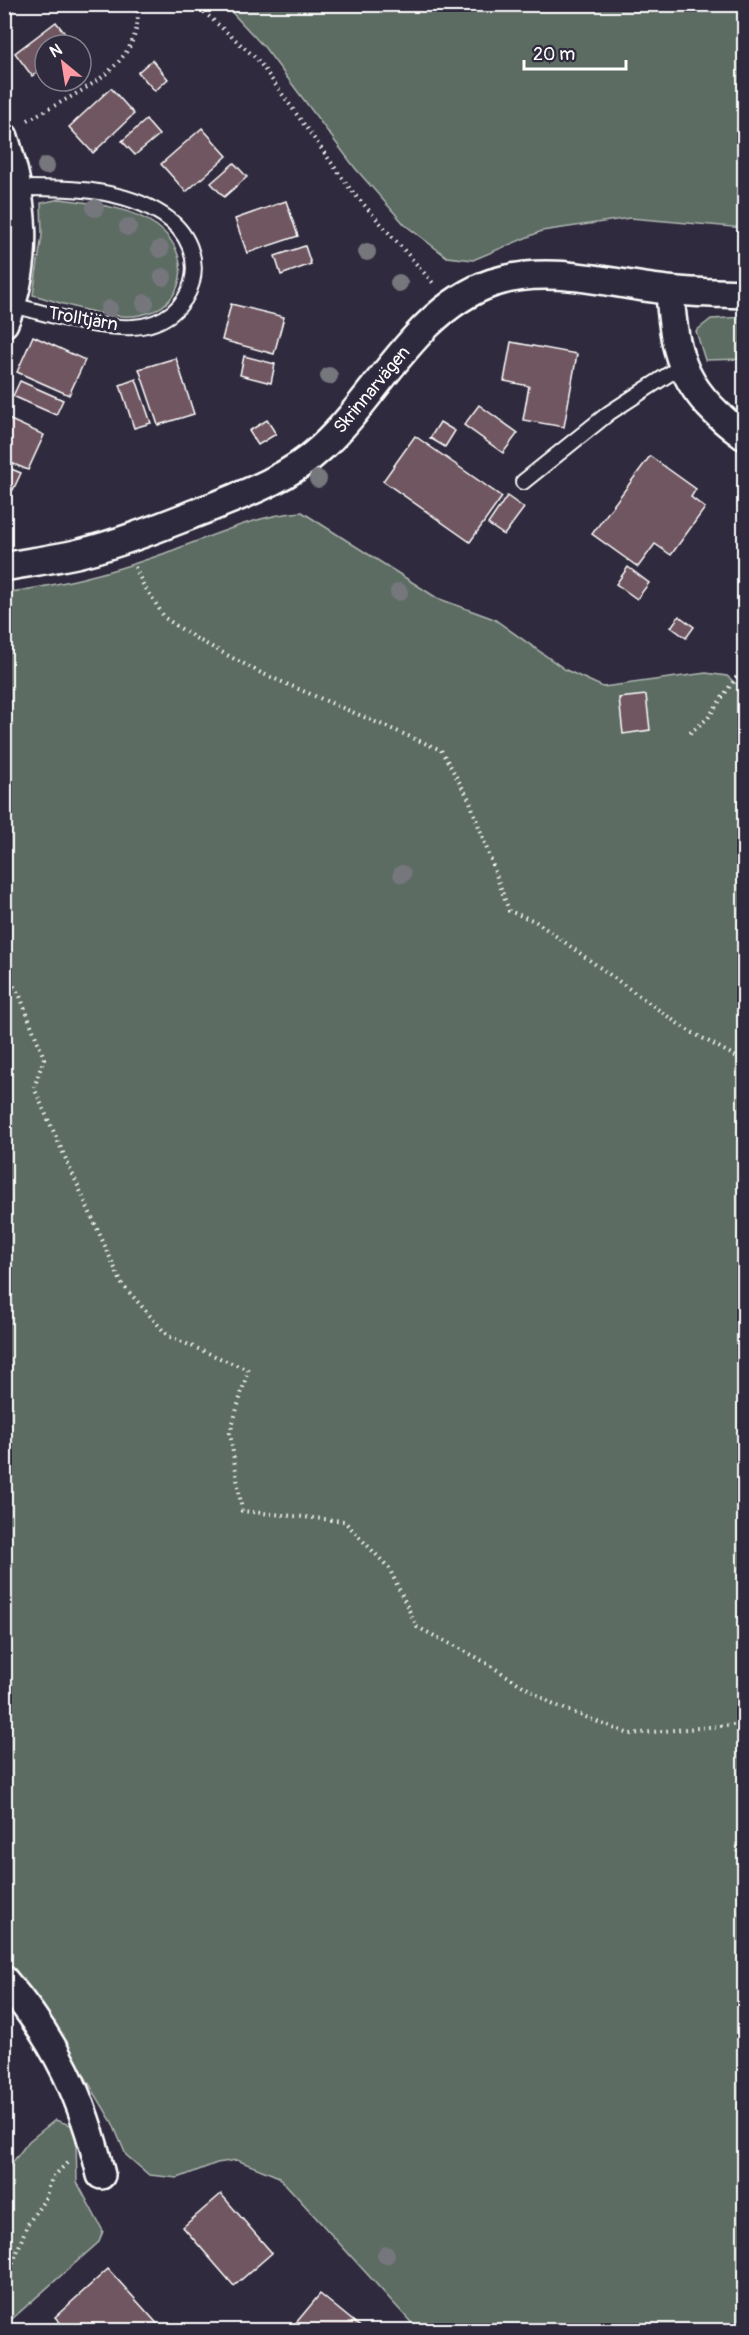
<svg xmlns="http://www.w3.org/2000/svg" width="749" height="2335" font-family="Pangolin,sans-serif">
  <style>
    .green { fill: #5d6c63; stroke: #aeb6b1; stroke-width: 1.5 }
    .building { fill: #6f5761; stroke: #fff; stroke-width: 1.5 }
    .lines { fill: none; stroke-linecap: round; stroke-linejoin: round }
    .lane-casing { stroke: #fff; stroke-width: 18 }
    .street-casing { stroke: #fff; stroke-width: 32 }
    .path { stroke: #fff; stroke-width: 4; stroke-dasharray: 1.5 4.5; stroke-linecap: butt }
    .lane { stroke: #2f2a3d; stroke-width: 14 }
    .street { stroke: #2f2a3d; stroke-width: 27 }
    .tree { fill: #75777d }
    .labels { text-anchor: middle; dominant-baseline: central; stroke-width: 6; stroke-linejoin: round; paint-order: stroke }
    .street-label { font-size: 18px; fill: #fff; stroke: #2f2a3d }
  </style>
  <rect width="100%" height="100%" fill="#2f2a3d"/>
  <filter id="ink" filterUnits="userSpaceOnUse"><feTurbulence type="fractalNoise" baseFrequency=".0167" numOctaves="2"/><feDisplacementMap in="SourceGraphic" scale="12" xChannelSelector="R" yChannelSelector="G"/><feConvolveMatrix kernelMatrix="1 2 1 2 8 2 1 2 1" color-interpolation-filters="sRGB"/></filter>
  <g filter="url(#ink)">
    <g class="green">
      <path d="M225 5H744V228L630 218 542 231 473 260 447 257 405 225 355 168 265 48Z"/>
      <path d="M60 199C91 203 131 207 157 226 193 253 188 307 140 315 110 321 63 303 33 295L42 235 41 203Z"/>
      <path d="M744 317V359L705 360 696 331 711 319Z"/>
      <path d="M302 512 437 598 494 619 566 670 603 687 706 673 727 676 744 690V2330H418L279 2177 237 2160 217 2163 178 2178 149 2175 126 2155 112 2122 48 2015 5 1963 4 593C55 586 109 573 157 556 204 540 253 515 302 512Z"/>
      <path d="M55 2120 71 2125 76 2138 77 2182 103 2231 99 2242 5 2325V2172L29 2141Z"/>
    </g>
    <g class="building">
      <path d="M4 4H19L11 12Z"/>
      <path d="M56 22 74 45H45V67L32 76 15 53Z"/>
      <path d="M81 51 90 64 81 70Z"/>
      <path d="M152 60 168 79 155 91 138 72Z"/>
      <path d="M111 88 134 114 93 153 69 127Z"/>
      <path d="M146 120 159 135 135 155 122 141Z"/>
      <path d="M202 128 227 156 186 192 161 164Z"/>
      <path d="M234 163 247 177 224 197 211 183Z"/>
      <path d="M286 201 298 236 247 253 235 219Z"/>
      <path d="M305 246 311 264 281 275 275 256Z"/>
      <path d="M231 304 284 317 274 354 222 340Z"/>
      <path d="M33 336 85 360 69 395 17 372Z"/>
      <path d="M511 342 577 354 564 427 523 420 529 386 504 381Z"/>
      <path d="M244 356 275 364 271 383 240 375Z"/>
      <path d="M176 358 194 414 158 425 139 369Z"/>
      <path d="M136 379 151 423 134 428 120 385Z"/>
      <path d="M20 381 63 400 56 415 13 396Z"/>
      <path d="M479 405 518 433 503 453 464 425Z"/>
      <path d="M4 417 44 435 28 470 4 460Z"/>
      <path d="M267 420 276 434 258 445 249 431Z"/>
      <path d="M440 422 455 431 445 447 430 438Z"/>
      <path d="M415 436 502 497 470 542 383 481Z"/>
      <path d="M650 456 696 489 691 497 705 508 671 555 655 544 638 567 592 534Z"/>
      <path d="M4 466 21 473 13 490 4 486Z"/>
      <path d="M507 496 524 508 504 535 488 524Z"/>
      <path d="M628 567 649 583 637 599 616 584Z"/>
      <path d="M679 616 694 627 686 638 671 627Z"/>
      <path d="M646 695 650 730 623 734 619 698Z"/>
      <path d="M4 2055 13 2066 4 2073Z"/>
      <path d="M221 2194 272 2253 234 2286 183 2227Z"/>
      <path d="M108 2269 163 2330H67L55 2317Z"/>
      <path d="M320 2294 364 2330H290Z"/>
    </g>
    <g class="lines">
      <g class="lane-casing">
        <g id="lane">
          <path d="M12 305C50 314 93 329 133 327 197 323 216 250 163 215 120 187 66 188 17 188"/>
          <path d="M523 482 609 413 683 365"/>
        </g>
      </g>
      <g class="street-casing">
        <g id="street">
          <path d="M4 137C24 199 31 262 4 323"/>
          <path d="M670 291C674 361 686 393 744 436"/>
          <path d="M4 567C30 562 55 559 80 553 125 542 167 524 209 508 248 493 290 477 321 448 378 396 416 309 492 283 548 264 611 284 667 290 693 293 719 293 744 294"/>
          <path d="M4 1980C56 2040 83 2098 101 2175"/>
        </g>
      </g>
      <g class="path">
        <path d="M195 4 257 59 351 190 433 283"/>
        <path d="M28 120C73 94 146 68 137 4"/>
        <path d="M135 567 143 584 165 618 195 638 261 673 441 750 469 799 509 911 535 921 684 1028 744 1061"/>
        <path d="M690 733 708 718 744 666"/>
        <path d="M4 971 20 996 44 1058 34 1088 122 1284 168 1336 248 1370 230 1433 242 1511 344 1521 389 1568 417 1627 478 1658 552 1704 629 1734 744 1724"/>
        <path d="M4 2271 13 2263 27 2225 45 2199 52 2178 67 2163"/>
      </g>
      <use href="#lane" class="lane"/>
      <use href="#street" class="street"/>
    </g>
    <g class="tree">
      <circle cx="46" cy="166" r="9"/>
      <circle cx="95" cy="208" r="9"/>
      <circle cx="128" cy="227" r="9"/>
      <circle cx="160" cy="249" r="9"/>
      <circle cx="367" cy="252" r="9"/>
      <circle cx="163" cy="277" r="9"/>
      <circle cx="399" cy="283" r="9"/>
      <circle cx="145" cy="303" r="9"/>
      <circle cx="109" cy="309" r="9"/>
      <circle cx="329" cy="376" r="9"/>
      <circle cx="318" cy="479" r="9"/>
      <circle cx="399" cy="592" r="9"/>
      <circle cx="402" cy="874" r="9"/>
      <circle cx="386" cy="2255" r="9"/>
    </g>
  </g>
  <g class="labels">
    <g class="street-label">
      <text transform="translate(83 319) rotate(10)">Trolltjärn</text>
      <text transform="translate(372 390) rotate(-50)">Skrinnarvägen</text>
    </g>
  </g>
  <rect width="749" height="2335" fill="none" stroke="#2f2a3d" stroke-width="24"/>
  <rect x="12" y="12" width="725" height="2311" fill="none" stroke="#fff" stroke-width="2" filter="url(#ink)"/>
  <g transform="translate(63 63) rotate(330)"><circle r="28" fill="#2f2a3d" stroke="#827f8b" stroke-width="1.5"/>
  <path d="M0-4.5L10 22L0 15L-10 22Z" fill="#ff9aa2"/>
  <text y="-9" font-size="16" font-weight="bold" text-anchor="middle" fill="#ffffff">N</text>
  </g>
  <path d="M524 60v9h102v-9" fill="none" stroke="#ffffff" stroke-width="3"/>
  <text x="533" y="60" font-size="18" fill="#ffffff" stroke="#2f2a3d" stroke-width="4.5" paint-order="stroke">20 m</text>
</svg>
